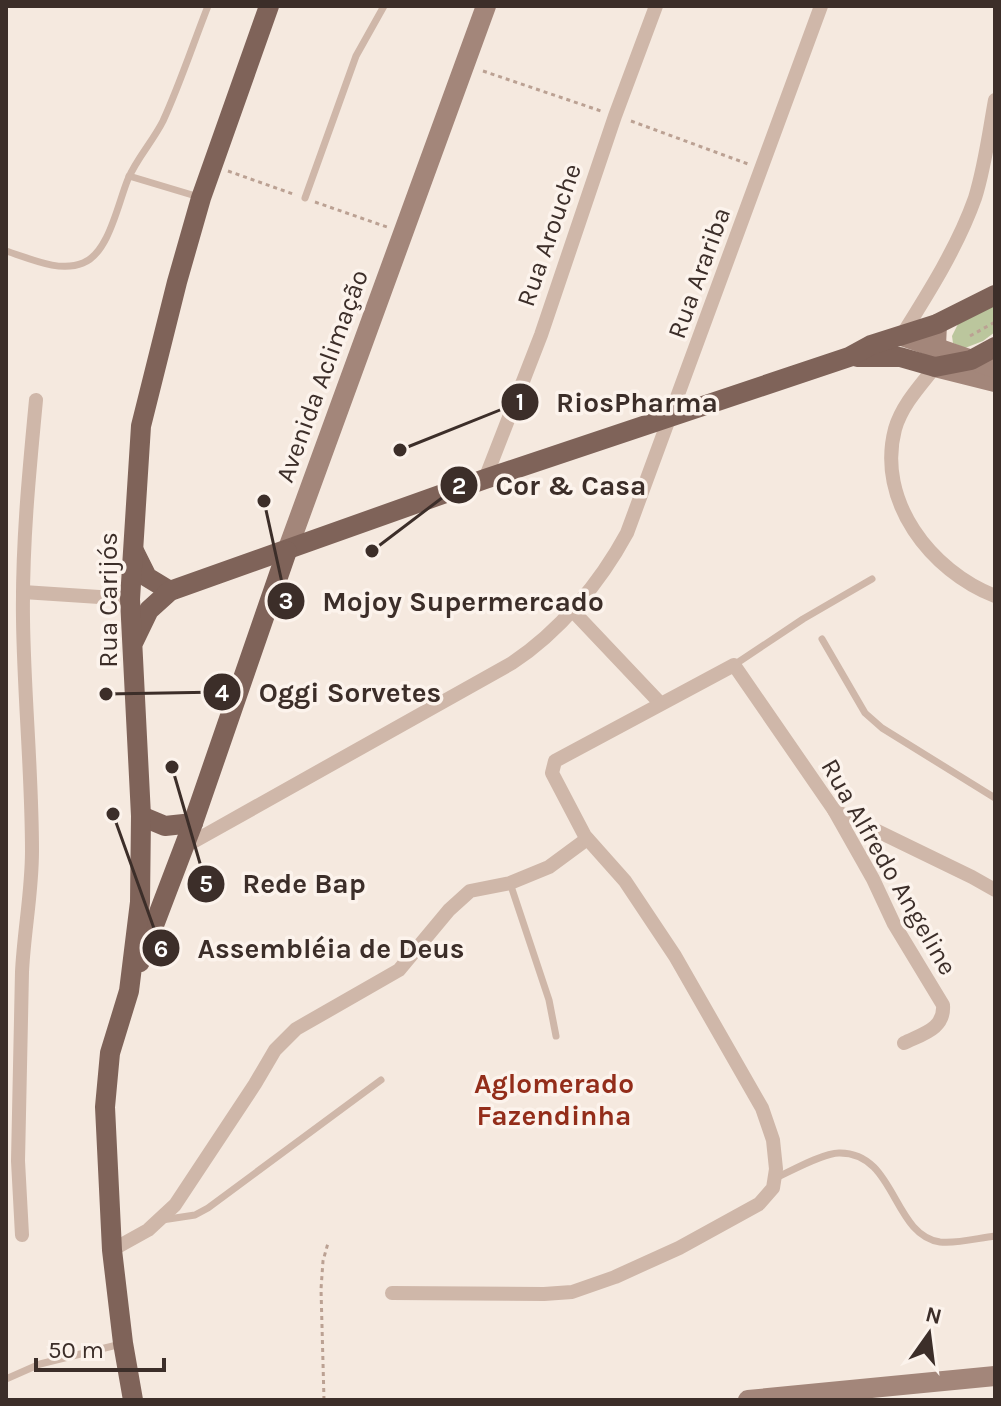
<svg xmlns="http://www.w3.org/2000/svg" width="1001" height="1406" font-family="Karla,sans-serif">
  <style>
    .green { fill: #bbc69d }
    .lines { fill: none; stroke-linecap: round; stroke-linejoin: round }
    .path { stroke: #bba193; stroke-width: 3; stroke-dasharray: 4 4; stroke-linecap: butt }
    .lane { stroke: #cfb7a9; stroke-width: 7 }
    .street { stroke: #cfb7a9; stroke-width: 14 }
    .secondary { stroke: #a3867a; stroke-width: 20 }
    .primary { stroke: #7f6359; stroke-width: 20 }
    .labels { text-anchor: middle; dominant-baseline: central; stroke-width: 7; stroke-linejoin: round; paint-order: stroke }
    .street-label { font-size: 26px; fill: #3c2e29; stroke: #fcf3ec }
    .neighbourhood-label { font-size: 28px; font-weight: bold; fill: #932d1a; stroke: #fcf3ec }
    .leader { fill: none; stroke: #3c2e29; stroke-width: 3 }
    .callout-dot { fill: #3c2e29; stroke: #fcf3ec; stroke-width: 3 }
    .mark-label { font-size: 24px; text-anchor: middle; font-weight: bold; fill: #fff }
    .callout-label { font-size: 28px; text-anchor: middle; font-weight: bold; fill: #3c2e29; stroke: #fcf3ec; stroke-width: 7; stroke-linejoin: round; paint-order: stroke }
  </style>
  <rect width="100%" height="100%" fill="#f5e9df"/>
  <path class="green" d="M995 305V332L983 341 965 348 953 343 952 336 958 324Z"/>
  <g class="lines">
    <g class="path">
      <path d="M483 71 601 111"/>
      <path d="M631 121 748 164"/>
      <path d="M228 171 293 194"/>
      <path d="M315 202 387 227"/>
      <path d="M970 336 995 322"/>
      <path d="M324 1400 321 1289 323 1261 328 1243"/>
    </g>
    <g class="lane">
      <path d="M129 176 199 197"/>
      <path d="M305 198 356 56 384 6"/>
      <path d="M6 251C29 258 59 273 83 263 109 253 118 203 128 179 137 158 153 141 163 121 180 84 193 44 208 6"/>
      <path d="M822 639 865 713 882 728 995 798"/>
      <path d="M734 665 803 619 872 579"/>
      <path d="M510 883 549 1000 556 1036"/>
      <path d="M776 1178C791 1171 823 1153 839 1153 896 1152 892 1235 940 1242 957 1244 978 1238 995 1236"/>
      <path d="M162 1220 195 1215 208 1208 381 1080"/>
      <path d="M6 1379 40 1364 121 1344"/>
    </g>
    <g class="street">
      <path d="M902 335C929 292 958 246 975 198 985 166 989 133 995 100"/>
      <path d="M935 367C920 386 902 405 895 429 876 501 931 571 995 596"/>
      <path d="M485 479 541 335 615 116 656 6"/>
      <path d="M23 592 130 599"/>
      <path d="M571 609 660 703"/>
      <path d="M834 810 972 877 995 890"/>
      <path d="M184 847 512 663C559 632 600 583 627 533L821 6"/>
      <path d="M22 1235 18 1161 22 972C24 931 32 892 32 851 32 773 24 696 23 619 22 545 29 473 36 400"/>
      <path d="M112 1250 148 1230 175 1205 255 1084 275 1050 296 1029 399 970 449 910 470 891 510 883 549 867 587 839"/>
      <path d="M392 1293 544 1294 572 1292 615 1277 679 1248 759 1204 773 1188 776 1169 773 1140 762 1108 675 956 625 881 585 836 552 773 555 761 734 665 834 810 873 879 894 924 943 1005C945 1029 922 1034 904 1043"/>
    </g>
    <g class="secondary">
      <path d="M937 324 935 367 995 382"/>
      <path d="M902 336 995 368"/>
      <path d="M287 551 486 6"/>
      <path d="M748 1400 995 1376"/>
    </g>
    <g class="primary">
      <path d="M857 357H900L935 367 971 360 995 347"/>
      <path d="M134 551 147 577 170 591"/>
      <path d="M134 641 149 610 170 591 485 479 849 357 871 345 937 324 995 295"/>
      <path d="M141 816 165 826 193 823"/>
      <path d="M140 962 193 823 287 551"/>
      <path d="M133 1400 123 1343 112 1250 105 1107 110 1053 129 991 140 902 141 816 130 599 141 426 177 282 201 198 269 6"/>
    </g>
  </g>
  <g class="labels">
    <g class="street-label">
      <text transform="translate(549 235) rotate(-71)">Rua Arouche</text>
      <text transform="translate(699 273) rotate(-70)">Rua Arariba</text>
      <text transform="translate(322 376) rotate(-70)">Avenida Aclimação</text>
      <text transform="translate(108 600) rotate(-90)">Rua Carijós</text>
      <text transform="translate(889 867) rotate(60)">Rua Alfredo Angeline</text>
    </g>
    <g class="neighbourhood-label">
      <text x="554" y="1083">Aglomerado<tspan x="554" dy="32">Fazendinha</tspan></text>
    </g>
  </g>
  <path class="leader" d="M400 450L520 402M372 551L459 485M264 501L286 601M106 694L222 692M172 767L206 884M113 814L161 948"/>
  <g class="callout-dot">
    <circle cx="400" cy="450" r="8"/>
    <circle cx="372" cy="551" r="8"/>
    <circle cx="264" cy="501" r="8"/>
    <circle cx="106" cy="694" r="8"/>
    <circle cx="172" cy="767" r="8"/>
    <circle cx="113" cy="814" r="8"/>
    <circle cx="520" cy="402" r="20"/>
    <circle cx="459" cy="485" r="20"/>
    <circle cx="286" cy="601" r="20"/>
    <circle cx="222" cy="692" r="20"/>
    <circle cx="206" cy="884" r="20"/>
    <circle cx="161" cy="948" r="20"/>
  </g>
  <g class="mark-label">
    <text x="520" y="410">1</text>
    <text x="459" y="494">2</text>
    <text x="286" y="609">3</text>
    <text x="222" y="701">4</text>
    <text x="206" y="892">5</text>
    <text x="161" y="957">6</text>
  </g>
  <g class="callout-label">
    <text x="637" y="412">RiosPharma</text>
    <text x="571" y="495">Cor &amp; Casa</text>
    <text x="463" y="611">Mojoy Supermercado</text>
    <text x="350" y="702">Oggi Sorvetes</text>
    <text x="304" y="893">Rede Bap</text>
    <text x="331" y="958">Assembléia de Deus</text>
  </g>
  <rect width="1001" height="1406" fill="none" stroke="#3c2e29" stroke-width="16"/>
  <g transform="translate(929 1334) rotate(14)" stroke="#fcf3ec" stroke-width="6" paint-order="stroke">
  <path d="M0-6L14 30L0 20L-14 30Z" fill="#3c2e29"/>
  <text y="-12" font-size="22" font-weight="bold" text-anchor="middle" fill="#3c2e29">N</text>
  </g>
  <path d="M36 1358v12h128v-12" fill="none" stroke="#3c2e29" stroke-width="4"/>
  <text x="48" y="1358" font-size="24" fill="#3c2e29" stroke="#fcf3ec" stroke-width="6" paint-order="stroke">50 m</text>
</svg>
